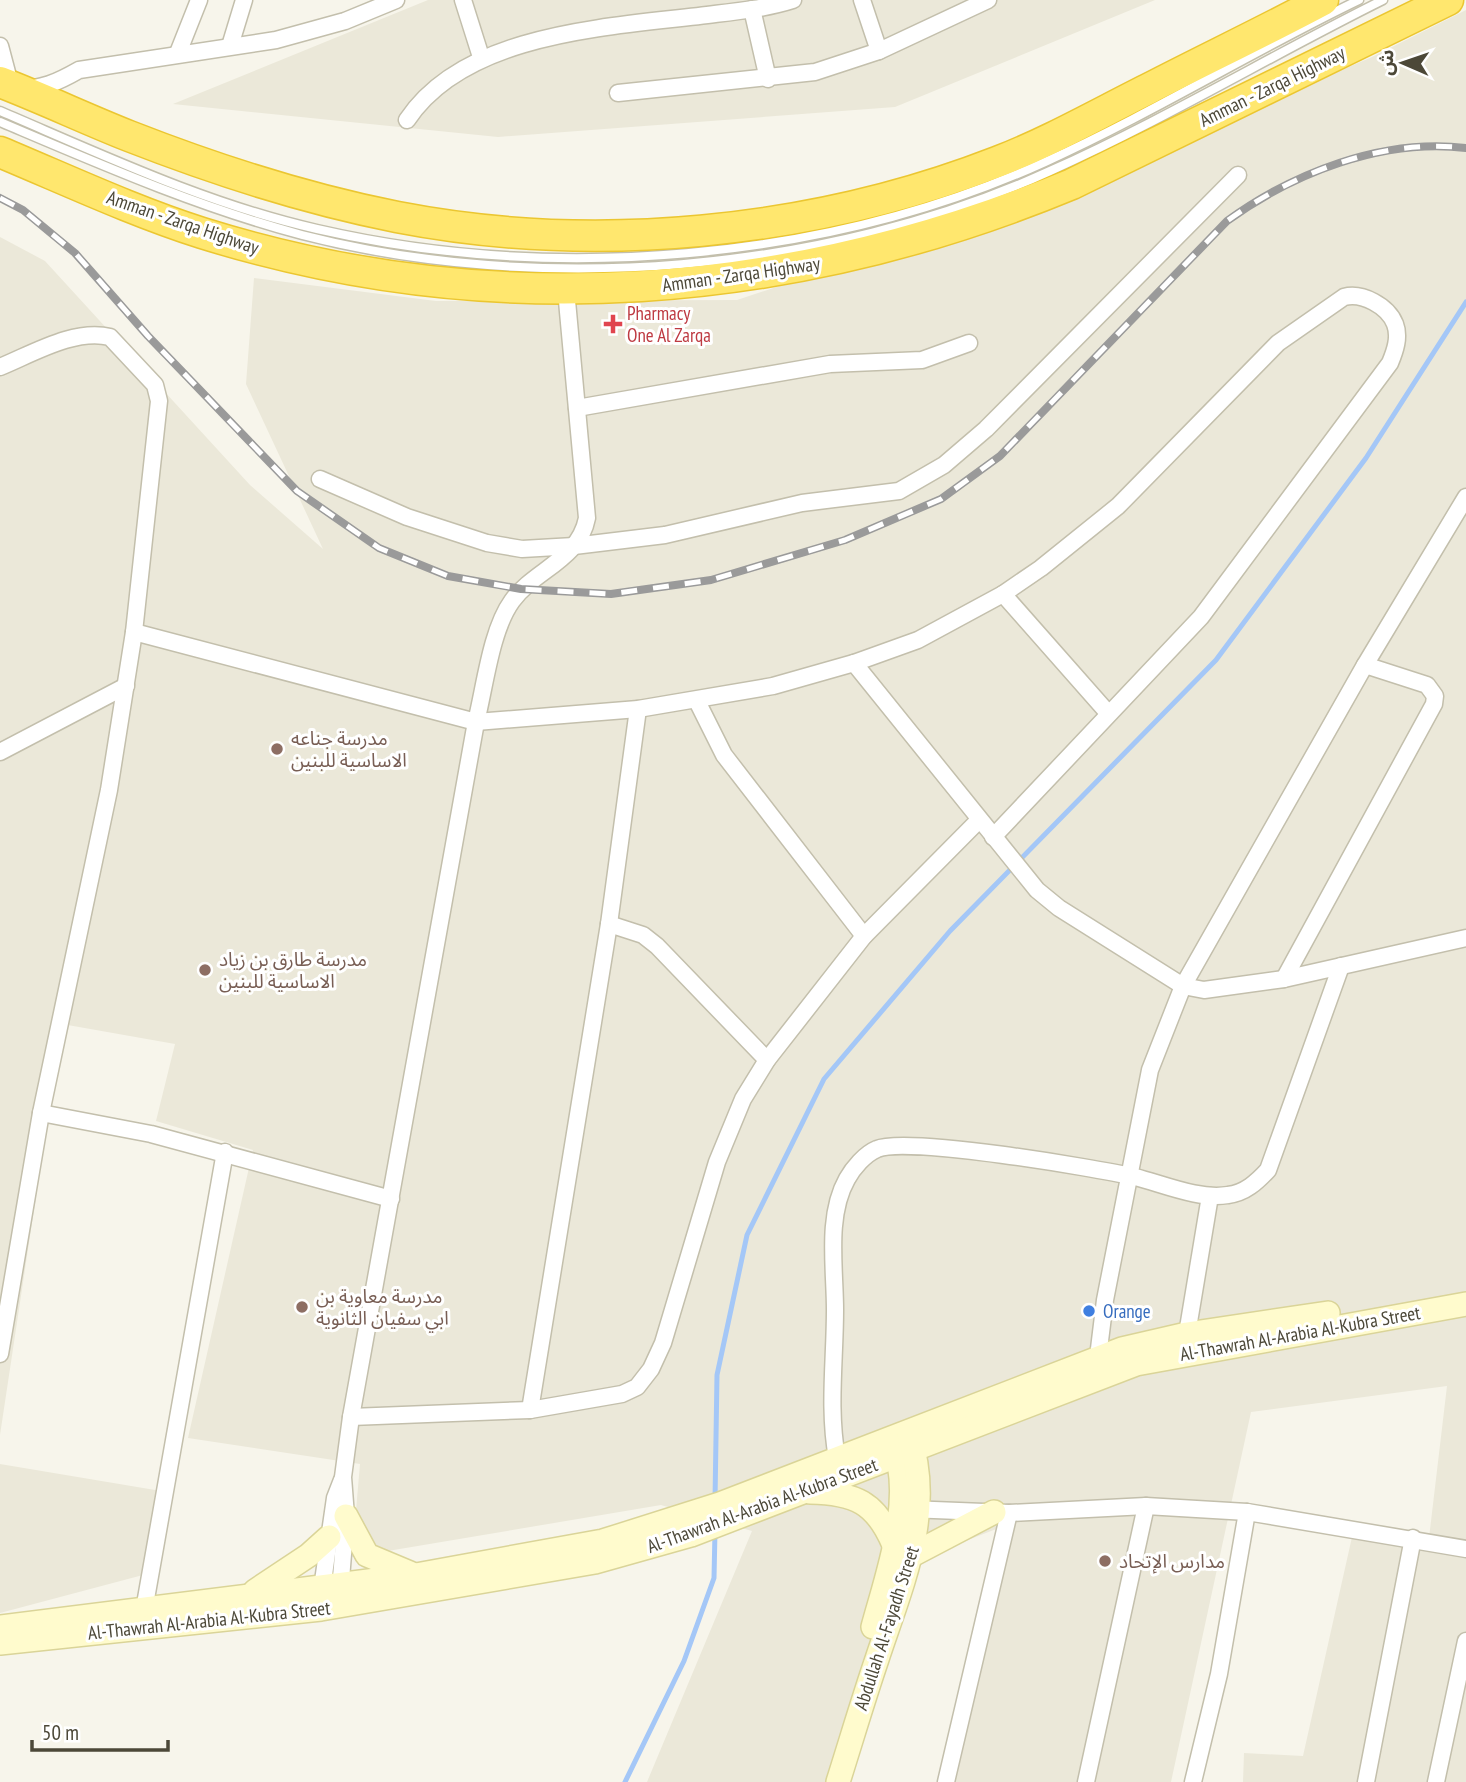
<svg xmlns="http://www.w3.org/2000/svg" width="1466" height="1782" font-family="'PT Sans Narrow','Noto Sans Arabic',sans-serif">
  <style>
    .residential { fill: #ebe8d9 }
    .lines { fill: none; stroke-linecap: round; stroke-linejoin: round }
    .stream { stroke: #a4c7f7; stroke-width: 5 }
    .lane-casing { stroke: #c3bfac; stroke-width: 11 }
    .street-casing { stroke: #c3bfac; stroke-width: 19 }
    .secondary-casing { stroke: #dad498; stroke-width: 26 }
    .highway-casing { stroke: #ebc631; stroke-width: 33 }
    .lane { stroke: #fff; stroke-width: 8 }
    .street { stroke: #fff; stroke-width: 16 }
    .secondary { stroke: #fffbcd; stroke-width: 23 }
    .highway { stroke: #ffe76e; stroke-width: 30 }
    .rail-casing { stroke: #9a9a9a; stroke-width: 8 }
    .rail { stroke: #fff; stroke-width: 5; stroke-dasharray: 16; stroke-linecap: butt }
    .health-dot { fill: #e0444e; stroke: #fff; stroke-width: 2.5 }
    .education-dot { fill: #8d6e63; stroke: #fff; stroke-width: 2.5 }
    .shop-dot { fill: #3f7fe0; stroke: #fff; stroke-width: 2.5 }
    .labels { text-anchor: middle; dominant-baseline: central; stroke-width: 6; stroke-linejoin: round; paint-order: stroke }
    .street-label { font-size: 19px; fill: #4c4838; stroke: #fff }
    .health-label { font-size: 19px; fill: #be3a42; stroke: #fff; text-anchor: start }
    .education-label { font-size: 19px; fill: #785e54; stroke: #fff; text-anchor: start }
    .shop-label { font-size: 19px; fill: #366cbe; stroke: #fff; text-anchor: start }
  </style>
  <rect width="100%" height="100%" fill="#f7f5eb"/>
  <g class="residential">
    <path d="M428 0H1155L895 107 498 137 173 104Z"/>
    <path d="M1466 10V1782H1243L1244 1753 1303 1756 1352 1537 1429 1538 1447 1386 1251 1412 1171 1782H948L1004 1526 893 1569 833 1782H647L752 1531 661 1505 352 1557 360 1464 188 1438 253 1150 156 1121 175 1044 62 1024 0 1435V237L45 261 250 485 323 549 246 384 254 278 436 301 737 300 1032 203 1372 57Z"/>
    <path d="M0 1464 173 1493 158 1571 0 1613Z"/>
  </g>
  <g class="lines">
    <g class="stream">
      <path d="M715 1500 717 1375 747 1235 824 1079 950 931 1216 660 1366 458 1466 302"/>
      <path d="M625 1782 684 1661 714 1578 715 1531"/>
    </g>
    <g class="lane-casing">
      <g id="lane">
        <path d="M0 111C103 155 207 204 317 229 552 283 825 262 1045 162 1153 113 1253 51 1359 0"/>
        <path d="M0 122C99 164 197 207 302 235 540 296 827 273 1050 171 1164 120 1272 55 1383 0"/>
      </g>
    </g>
    <g class="street-casing">
      <g id="street">
        <path d="M463 0 481 57"/>
        <path d="M862 0 879 51"/>
        <path d="M752 9 768 79"/>
        <path d="M0 46 9 80 16 89C41 90 58 82 79 70L276 40 345 21 396 0"/>
        <path d="M230 46 244 0"/>
        <path d="M178 53 199 0"/>
        <path d="M618 93 815 72 879 51 988 0"/>
        <path d="M407 120C467 30 616 27 715 14 741 11 768 8 793 0"/>
        <path d="M0 367C32 354 75 328 110 337L155 385 159 401 134 632 109 790 41 1113 0 1354"/>
        <path d="M577 408 830 364 922 360 969 343"/>
        <path d="M320 479 407 517 487 543 522 549 574 546 665 535 802 503 899 491 944 465 986 429 1238 175"/>
        <path d="M1003 594 1108 713"/>
        <path d="M134 632 476 722 638 709 773 686 854 663 918 640 1003 594 1041 568 1118 506 1278 343 1344 297C1362 292 1388 306 1395 324 1400 337 1395 351 1390 363L1201 617 993 837"/>
        <path d="M854 663 1037 890 1059 908 1183 986 1204 990 1284 979 1466 938"/>
        <path d="M697 701 724 755 864 936"/>
        <path d="M0 752 126 686"/>
        <path d="M609 924 643 935 657 946 767 1060"/>
        <path d="M1284 979 1434 704 1435 696 1427 685 1365 665"/>
        <path d="M41 1113 151 1134 391 1199"/>
        <path d="M1187 1334 1210 1196"/>
        <path d="M1098 1357 1105 1300 1150 1070 1183 986 1365 665 1466 497"/>
        <path d="M530 1410 609 924 638 709"/>
        <path d="M351 1417 530 1410 622 1394 637 1387 651 1369 663 1343 717 1162 743 1099 767 1060 864 936 979 820"/>
        <path d="M837 1458C828 1409 835 1360 835 1310 835 1268 826 1216 847 1179 853 1168 865 1154 877 1149 906 1136 1095 1168 1135 1177 1163 1184 1199 1200 1228 1195 1245 1193 1257 1182 1268 1170L1341 966"/>
        <path d="M909 1509 1009 1513 1146 1506 1247 1512 1466 1549"/>
        <path d="M340 1592 346 1516 343 1477 351 1417 476 722C485 686 491 630 512 601 534 570 579 560 587 518L566 290"/>
        <path d="M321 1595 335 1498 342 1480"/>
        <path d="M144 1610 225 1152"/>
        <path d="M946 1782 1009 1513"/>
        <path d="M1086 1782 1146 1506"/>
        <path d="M1193 1782 1219 1674 1247 1512"/>
        <path d="M1366 1782 1413 1538"/>
        <path d="M1436 1782 1466 1641"/>
      </g>
    </g>
    <g class="secondary-casing">
      <g id="secondary">
        <path d="M810 1492C855 1493 876 1502 894 1545"/>
        <path d="M346 1516 367 1555 410 1573"/>
        <path d="M912 1555 994 1512"/>
        <path d="M255 1591 309 1555 329 1537"/>
        <path d="M0 1627 416 1575 603 1541 720 1504 1122 1349 1187 1334 1328 1313"/>
        <path d="M873 1627C887 1575 916 1496 893 1445"/>
        <path d="M0 1643 321 1609 595 1562 691 1535 1136 1364 1466 1304"/>
        <path d="M838 1782C851 1741 863 1700 877 1659 901 1586 935 1512 909 1435"/>
      </g>
    </g>
    <g class="highway-casing">
      <g id="highway">
        <path d="M0 82C44 99 86 119 129 136 216 170 306 199 397 217 593 255 812 234 997 162 1049 142 1098 114 1148 89 1206 59 1265 31 1323 0"/>
        <path d="M0 152C67 180 133 211 202 233 493 324 792 300 1072 184L1448 0"/>
      </g>
    </g>
    <use href="#lane" class="lane"/>
    <use href="#street" class="street"/>
    <use href="#secondary" class="secondary"/>
    <use href="#highway" class="highway"/>
    <g class="rail-casing">
      <path id="rail" d="M0 198 23 210 75 253 148 336 297 491 379 548 448 576 521 589 611 594 711 580 845 540 941 499 1000 456 1227 221C1293 173 1382 138 1466 148"/>
    </g>
    <use href="#rail" class="rail"/>
  </g>
  <path class="health-dot" d="M609.5 313.5h7v7h7v7h-7v7h-7v-7h-7v-7h7z"/>
  <g class="education-dot">
    <circle cx="277" cy="749" r="7"/>
    <circle cx="205" cy="970" r="7"/>
    <circle cx="302" cy="1307" r="7"/>
    <circle cx="1105" cy="1561" r="7"/>
  </g>
  <circle class="shop-dot" cx="1089" cy="1311" r="7"/>
  <g class="labels">
    <g class="street-label">
      <text transform="translate(1272 86) rotate(-26)">Amman - Zarqa Highway</text>
      <text transform="translate(183 222) rotate(19)">Amman - Zarqa Highway</text>
      <text transform="translate(741 274) rotate(-8)">Amman - Zarqa Highway</text>
      <text transform="translate(1300 1333) rotate(-10)">Al-Thawrah Al-Arabia Al-Kubra Street</text>
      <text transform="translate(762 1505) rotate(-20)">Al-Thawrah Al-Arabia Al-Kubra Street</text>
      <text transform="translate(209 1620) rotate(-6)">Al-Thawrah Al-Arabia Al-Kubra Street</text>
      <text transform="translate(886 1628) rotate(-72)">Abdullah Al-Fayadh Street</text>
    </g>
    <g class="health-label">
      <text x="627" y="313">Pharmacy<tspan x="627" dy="22">One Al Zarqa</tspan></text>
    </g>
    <g class="education-label">
      <text x="291" y="738">مدرسة جناعه<tspan x="291" dy="22">الاساسية للبنين</tspan></text>
      <text x="219" y="959">مدرسة طارق بن زياد<tspan x="219" dy="22">الاساسية للبنين</tspan></text>
      <text x="316" y="1296">مدرسة معاوية بن<tspan x="316" dy="22">ابي سفيان الثانوية</tspan></text>
      <text x="1119" y="1561">مدارس الإتحاد</text>
    </g>
    <g class="shop-label">
      <text x="1103" y="1311">Orange</text>
    </g>
  </g>
  <g transform="translate(1403 63) rotate(272)" stroke="#ffffff" stroke-width="5" paint-order="stroke">
  <path d="M0-5L12 26L0 18L-12 26Z" fill="#4c4838"/>
  <text y="-10" font-size="19" font-weight="bold" text-anchor="middle" fill="#4c4838">ش</text>
  </g>
  <path d="M32 1740v10h136v-10" fill="none" stroke="#4c4838" stroke-width="3.5"/>
  <text x="42" y="1740" font-size="21" fill="#4c4838" stroke="#ffffff" stroke-width="5" paint-order="stroke">50 m</text>
</svg>
